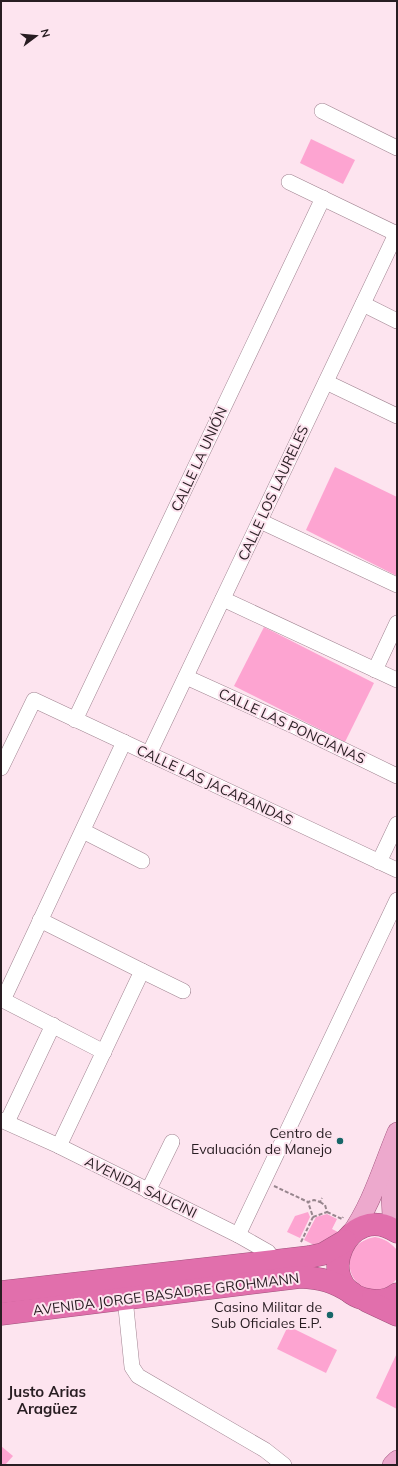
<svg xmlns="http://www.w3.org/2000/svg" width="398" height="1466" font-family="Mulish,sans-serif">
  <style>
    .green { fill: #fda4d1 }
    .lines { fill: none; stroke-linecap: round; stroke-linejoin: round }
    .minor-casing { stroke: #a08491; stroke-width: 16 }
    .major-casing { stroke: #a0527c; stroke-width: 20 }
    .highway-casing { stroke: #a0527c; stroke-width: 23 }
    .path { stroke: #97858d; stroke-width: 2; stroke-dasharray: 4 2; stroke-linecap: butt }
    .minor { stroke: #fff; stroke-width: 15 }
    .major { stroke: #eda9cd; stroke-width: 19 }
    .highway { stroke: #e16fac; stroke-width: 22 }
    .poi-dot { fill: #176668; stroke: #fde4ef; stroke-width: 1.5 }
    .labels { text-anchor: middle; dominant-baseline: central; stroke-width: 4; stroke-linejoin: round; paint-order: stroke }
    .street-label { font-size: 14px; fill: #281d22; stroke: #fde4ef }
    .poi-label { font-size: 14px; fill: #281d22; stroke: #fde4ef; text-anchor: end }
    .neighbourhood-label { font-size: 15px; font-weight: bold; fill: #281d22; stroke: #fde4ef }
  </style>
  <rect width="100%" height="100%" fill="#fde4ef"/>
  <g class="green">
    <path d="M311 139 355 160 343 184 300 163Z"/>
    <path d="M335 467 397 497V576L306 530Z"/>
    <path d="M264 627 374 683 345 742 234 686Z"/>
    <path d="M308 1212 310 1217 300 1238 287 1232 295 1216Z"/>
    <path d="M327 1214 337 1219 332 1229 338 1232 316 1246 304 1240 316 1217Z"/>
    <path d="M375 1237C385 1239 390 1242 397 1250 397 1257 398 1272 397 1278 395 1282 390 1286 385 1288 350 1302 331 1245 375 1237Z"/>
    <path d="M288 1326 337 1350 326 1373 277 1349Z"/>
    <path d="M397 1353V1409L376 1398Z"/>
    <path d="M1 1446 13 1456 5 1465H1Z"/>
  </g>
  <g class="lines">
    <g class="minor-casing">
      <g id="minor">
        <path d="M322 111 397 148"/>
        <path d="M289 182 397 234"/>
        <path d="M363 304 397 321"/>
        <path d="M326 382 397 416"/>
        <path d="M260 521 397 585"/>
        <path d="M223 599 397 680"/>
        <path d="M375 670 397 623"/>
        <path d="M186 677 296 727 397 776"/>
        <path d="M75 720 323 198"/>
        <path d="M149 754 397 232"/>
        <path d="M1 768 34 700 397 870"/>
        <path d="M83 831 142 861"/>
        <path d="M379 862 397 824"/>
        <path d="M40 920 142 971 183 991"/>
        <path d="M1 999 104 1052"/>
        <path d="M3 1000 124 742"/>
        <path d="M1 1120 59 1146 238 1235 268 1252 275 1261"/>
        <path d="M7 1122 53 1025"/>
        <path d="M59 1146 142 971"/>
        <path d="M148 1191 172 1142"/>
        <path d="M238 1235 397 900"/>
        <path d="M125 1298 132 1367 138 1376 265 1450 284 1465"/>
      </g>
    </g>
    <g class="major-casing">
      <g id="major">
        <path d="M394 1230C390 1208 390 1185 397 1163"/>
        <path d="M350 1235C372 1204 382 1168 397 1132"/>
        <path d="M392 1465 397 1460"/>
      </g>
    </g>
    <g class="highway-casing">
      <g id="highway">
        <path d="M397 1232C348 1199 311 1284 364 1299 376 1302 388 1301 397 1294"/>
        <path d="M1 1292 309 1257 323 1254 345 1241"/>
        <path d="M367 1301 397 1315"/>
        <path d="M1 1314 300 1277C322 1278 333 1281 352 1293"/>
      </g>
    </g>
    <g class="path">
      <path d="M274 1186 308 1202"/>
      <path d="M327 1212 342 1219 343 1217"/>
      <path d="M313 1217 327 1212 325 1205 320 1202"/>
      <path d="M301 1242 313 1217 308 1202 314 1200 320 1202 322 1198"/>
    </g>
    <use href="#minor" class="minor"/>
    <use href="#major" class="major"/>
    <use href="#highway" class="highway"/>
  </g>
  <g class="poi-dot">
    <circle cx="340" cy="1141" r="4"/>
    <circle cx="330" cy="1315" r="4"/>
  </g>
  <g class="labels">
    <g class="street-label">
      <text transform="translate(199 459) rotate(-65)">CALLE LA UNIÓN</text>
      <text transform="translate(273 493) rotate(-65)">CALLE LOS LAURELES</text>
      <text transform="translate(292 726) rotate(25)">CALLE LAS PONCIANAS</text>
      <text transform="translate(215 785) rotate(25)">CALLE LAS JACARANDAS</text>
      <text transform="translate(141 1187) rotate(26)">AVENIDA SAUCINI</text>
      <text transform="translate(166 1294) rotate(-7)">AVENIDA JORGE BASADRE GROHMANN</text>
    </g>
    <g class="poi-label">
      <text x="332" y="1133">Centro de<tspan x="332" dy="16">Evaluación de Manejo</tspan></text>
      <text x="322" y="1307">Casino Militar de<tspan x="322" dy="16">Sub Oficiales E.P.</tspan></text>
    </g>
    <g class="neighbourhood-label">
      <text x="47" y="1391">Justo Arias<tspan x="47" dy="17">Aragüez</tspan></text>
    </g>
  </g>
  <rect width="398" height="1466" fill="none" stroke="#281d22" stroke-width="4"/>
  <g transform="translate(36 36) rotate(74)" stroke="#fde4ef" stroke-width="3" paint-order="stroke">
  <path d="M0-3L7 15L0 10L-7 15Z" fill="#281d22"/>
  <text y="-6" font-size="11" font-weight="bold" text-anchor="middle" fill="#281d22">N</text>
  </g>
</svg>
